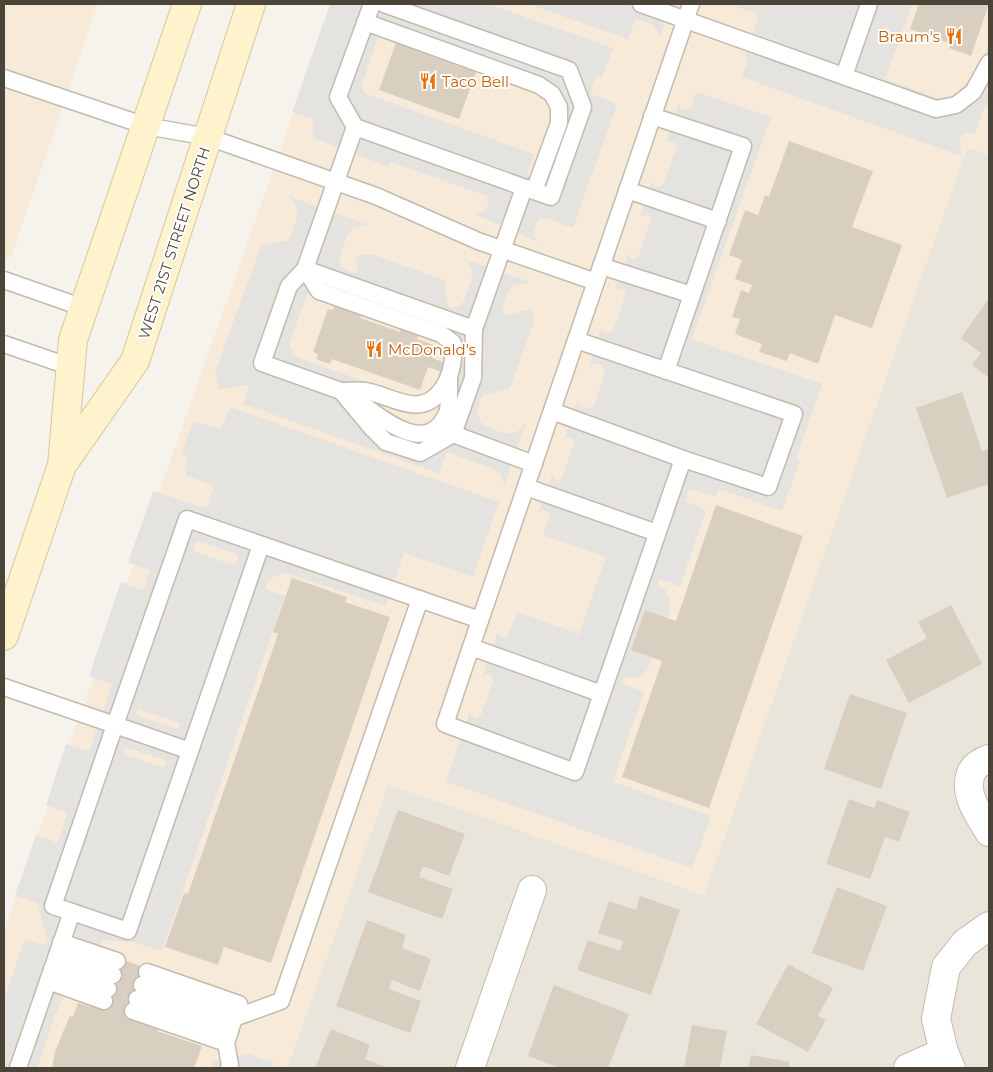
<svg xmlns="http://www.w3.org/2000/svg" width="993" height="1072" font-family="Montserrat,sans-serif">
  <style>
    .residential { fill: #eae5da }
    .commercial { fill: #f7ead8 }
    .parking { fill: #e5e3e0; fill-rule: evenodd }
    .building { fill: #d8cfc1 }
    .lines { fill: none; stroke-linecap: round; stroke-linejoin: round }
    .service-casing { stroke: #c2bbae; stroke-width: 19 }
    .minor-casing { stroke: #c2bbae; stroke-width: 30 }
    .secondary-casing { stroke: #d6c79b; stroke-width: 30 }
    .service { stroke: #fff; stroke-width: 16 }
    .minor { stroke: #fff; stroke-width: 28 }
    .secondary { stroke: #fff3cd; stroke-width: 28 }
    .labels { text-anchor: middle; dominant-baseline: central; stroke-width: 4; stroke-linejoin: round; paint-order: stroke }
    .food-label { font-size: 15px; fill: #c56008; stroke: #fff; text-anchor: start }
    .street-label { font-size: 15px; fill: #4b4439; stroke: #fff }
  </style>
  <rect width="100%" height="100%" fill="#f6f3ec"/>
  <path class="residential" d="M967 147 989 155V1068H287L388 784 704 895Z"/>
  <g class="commercial">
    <path d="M4 4H98L12 254 4 265Z"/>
    <path d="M332 4H989V155L967 147 704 895 389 784 287 1068H4V930Z"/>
  </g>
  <g class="parking">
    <path d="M330 4H488L613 48 602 78 596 76 590 94 617 104 573 228 546 218 540 219 537 222 534 231V236L539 242 476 215 485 211 489 203 487 196 391 162 389 163V167L313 138 314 135 312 131 314 124 313 119 292 112ZM384 22 548 80 555 86 563 97 545 183 529 177 527 174 534 154 367 94 364 92 361 86Z"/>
    <path d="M528 4H671L659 39 658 33 652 24 637 19 635 20 628 39Z"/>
    <path d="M738 4H912L885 79 937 98H946L959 92 981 65 989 42V103L986 107H984L975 134 965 133 960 138 961 156 742 77 748 61 745 55 758 17 756 13 737 7Z"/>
    <path d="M696 92 771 117 692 339 822 384 796 459 800 460 782 511 719 489 716 497 692 489 689 490 685 501 706 510 680 586 658 579V585L665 589 671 605 667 618 645 611 631 650 652 658 648 668 643 675 635 678 627 677 622 680 621 683 644 692 613 782 711 816 692 868 446 782 470 711 471 716 476 718 481 715 493 681 492 676 487 674 482 677 498 631 500 636 505 638 508 635 517 612 579 634 606 557 543 535 550 516 548 512 542 510 538 514 552 475 553 478 558 481 562 478 574 444V439L568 437 564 439 578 399V404L582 407 587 409 594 405 605 373 602 365 596 363 589 367 602 327 604 331 609 333 613 331 626 293 624 290 619 288 615 290 628 253 629 257 635 259 638 257 651 220 650 217 644 215 640 217 652 181 654 185 659 187 663 185 677 146 675 143 670 141 666 143 679 103 681 108 686 110 691 107Z"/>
    <path d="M288 196 368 225 353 228 348 234 339 259 341 265 346 270 357 273 358 271 356 256 370 254 445 280 447 305 452 308 460 305 464 301 472 279 471 268 467 262 461 258 530 282 514 285 509 290 502 309 504 313 508 315 531 309 534 321 510 388 482 396 477 410 480 421 485 426 506 434 517 432 526 422 503 490 504 483 501 475 498 471 447 452 439 473 243 404 249 387 246 385 219 390 215 372 261 246 286 241 290 238 296 221 297 211 295 204ZM312 282 461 345 454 385 426 441H414L400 438 388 430 374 415 383 388 299 358 294 354 289 344Z"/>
    <path d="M230 407 499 502 473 577 404 553 386 606 287 573 277 575 267 581 266 589 285 596 162 951 133 942 103 940 100 944 101 946 82 940 37 1068H4V1000L25 939 42 945 46 944 47 939 37 903 15 895 36 835 56 842H58L67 815 66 812 46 805 66 744 87 751 90 750 112 684 89 676 121 582 143 590 145 589 150 570 128 563 153 491 202 507H205L208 505 214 486 187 476 185 465 187 458 182 452 193 421 215 428H220L223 425ZM198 541 236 554 238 558 236 563 233 565 195 552 193 548 195 543ZM140 709 178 722 180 724 179 728 177 729 138 716 136 713ZM126 747 165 760 167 763 165 767 164 768 124 754 123 751Z"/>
    <path d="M249 1054 274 1063 272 1068H213V1062Z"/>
  </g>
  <g class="building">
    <path d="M919 4H989L971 56 949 48 951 44 910 29Z"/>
    <path d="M396 43 476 72 459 119 379 90Z"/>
    <path d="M789 141 873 171 852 227 902 245 872 328 835 315 818 364 790 353 787 361 759 352 762 344 735 334 740 319 732 317 741 290 749 293 752 285 735 279 742 260 729 255 745 210 758 215 765 195 769 197Z"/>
    <path d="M989 298V378L972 365 981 353 961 338Z"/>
    <path d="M335 303 362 313 360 318 400 332 401 327 419 333 417 339 436 346 432 358 445 363 442 372 428 367 420 390 332 359 330 364 316 359 318 354 313 352 328 309 333 310Z"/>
    <path d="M962 392 982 451 989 449V484L947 498 916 408Z"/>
    <path d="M716 505 803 536 709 808 622 777 662 661 631 650 645 610 676 621Z"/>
    <path d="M292 578 347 597 345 602 390 617 271 963 224 947 218 965 165 947 184 893 188 894 278 634 273 632Z"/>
    <path d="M951 605 982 664 909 703 886 660 927 638 918 622Z"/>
    <path d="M850 694 907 713 881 789 824 769Z"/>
    <path d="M849 799 874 808 877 800 910 812 899 842 885 837 870 879 826 864Z"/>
    <path d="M398 810 465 834 449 876 423 866 419 877 453 889 442 919 368 892Z"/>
    <path d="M837 887 887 906 863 971 812 953Z"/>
    <path d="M640 896 680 910 651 995 577 970 588 940 620 951 623 941 598 933 609 901 636 910Z"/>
    <path d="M367 920 406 935 402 948 431 959 420 991 392 980 389 989 421 1001 410 1033 336 1006Z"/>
    <path d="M118 958 148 969 158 1027 157 1031 202 1046 194 1068H52L55 1052 63 1032 70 1016 73 1017 78 1003 91 1007Z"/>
    <path d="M788 964 833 988 818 1016 826 1020 808 1052 756 1024Z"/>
    <path d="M554 985 629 1014 608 1068H559L528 1056Z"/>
    <path d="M692 1025 727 1031 720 1068H684Z"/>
    <path d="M331 1029 370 1045 365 1059 389 1068H315Z"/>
    <path d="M751 1055 790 1062 789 1068H748Z"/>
  </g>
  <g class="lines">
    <g class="service-casing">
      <g id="service">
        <path d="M372 4 338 97 355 127 551 197 583 107 569 70 384 4"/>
        <path d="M641 4 936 109 956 105 973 92 989 63"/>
        <path d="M365 22 539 85 552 94 559 107V123L534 191"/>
        <path d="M844 76 869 4"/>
        <path d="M4 78 146 126 208 137 376 196 478 241 596 282"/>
        <path d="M652 116 743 146 666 371"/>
        <path d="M627 190 718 221"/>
        <path d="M601 266 692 295"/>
        <path d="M305 269 474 329 473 378 453 434 420 453 386 442 370 426 341 391 262 363 289 286 305 269 355 127"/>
        <path d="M305 269 319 291 441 334 453 343C454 360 452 373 443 388 421 421 392 395 365 391 357 390 349 391 341 391"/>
        <path d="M4 280 84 308"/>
        <path d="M474 329 524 188"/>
        <path d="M576 340 794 414 768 487 683 459"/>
        <path d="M4 344 71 367"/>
        <path d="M356 400C381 417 427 459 447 413 450 406 449 387 449 378"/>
        <path d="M552 411 683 459 575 772 445 724 471 647 602 694"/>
        <path d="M453 434 534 464"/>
        <path d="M526 487 657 533"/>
        <path d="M471 647 691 4"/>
        <path d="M4 687 115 725 53 906 72 912 18 1068"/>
        <path d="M190 751 115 725 187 519 480 620"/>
        <path d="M72 912 128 931 261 545"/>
        <path d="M61 942 117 961"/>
        <path d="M57 956 113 975"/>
        <path d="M52 969 108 989"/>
        <path d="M48 981 104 1001"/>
        <path d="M142 985 234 1018 239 1004 147 972"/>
        <path d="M137 999 230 1031"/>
        <path d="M133 1011 226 1043"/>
        <path d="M229 1068 230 1065 226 1043 234 1018 281 1001 420 599"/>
      </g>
    </g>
    <g class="minor-casing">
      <g id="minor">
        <path d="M989 759C982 761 974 766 971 773 963 795 979 814 989 832"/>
        <path d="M470 1068 532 890"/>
        <path d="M908 1068 944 1052"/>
        <path d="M951 1068 944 1052 936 1019 946 967 965 943 989 926"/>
      </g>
    </g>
    <g class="secondary-casing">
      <g id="secondary">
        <path d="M63 464 135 361 251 4"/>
        <path d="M4 636 62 465 73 340 187 4"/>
      </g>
    </g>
    <use href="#service" class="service"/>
    <use href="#minor" class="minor"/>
    <use href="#secondary" class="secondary"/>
  </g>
  <defs>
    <g id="restaurant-bare" transform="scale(1.35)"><path d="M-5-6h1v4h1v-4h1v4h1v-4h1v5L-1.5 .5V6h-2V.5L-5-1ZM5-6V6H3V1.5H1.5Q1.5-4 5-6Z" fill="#e8710a" stroke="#fff" stroke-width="2.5" paint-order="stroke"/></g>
  </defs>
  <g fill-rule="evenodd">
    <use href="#restaurant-bare" x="954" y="36"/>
    <use href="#restaurant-bare" x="428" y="81"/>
    <use href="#restaurant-bare" x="374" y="349"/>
  </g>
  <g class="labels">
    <g class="food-label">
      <text x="940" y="36" text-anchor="end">Braum's</text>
      <text x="442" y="81">Taco Bell</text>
      <text x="388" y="349">McDonald's</text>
    </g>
    <g class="street-label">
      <text transform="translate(174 243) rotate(-72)">WEST 21ST STREET NORTH</text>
    </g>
  </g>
  <rect width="993" height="1072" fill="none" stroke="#4b4439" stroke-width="10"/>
</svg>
